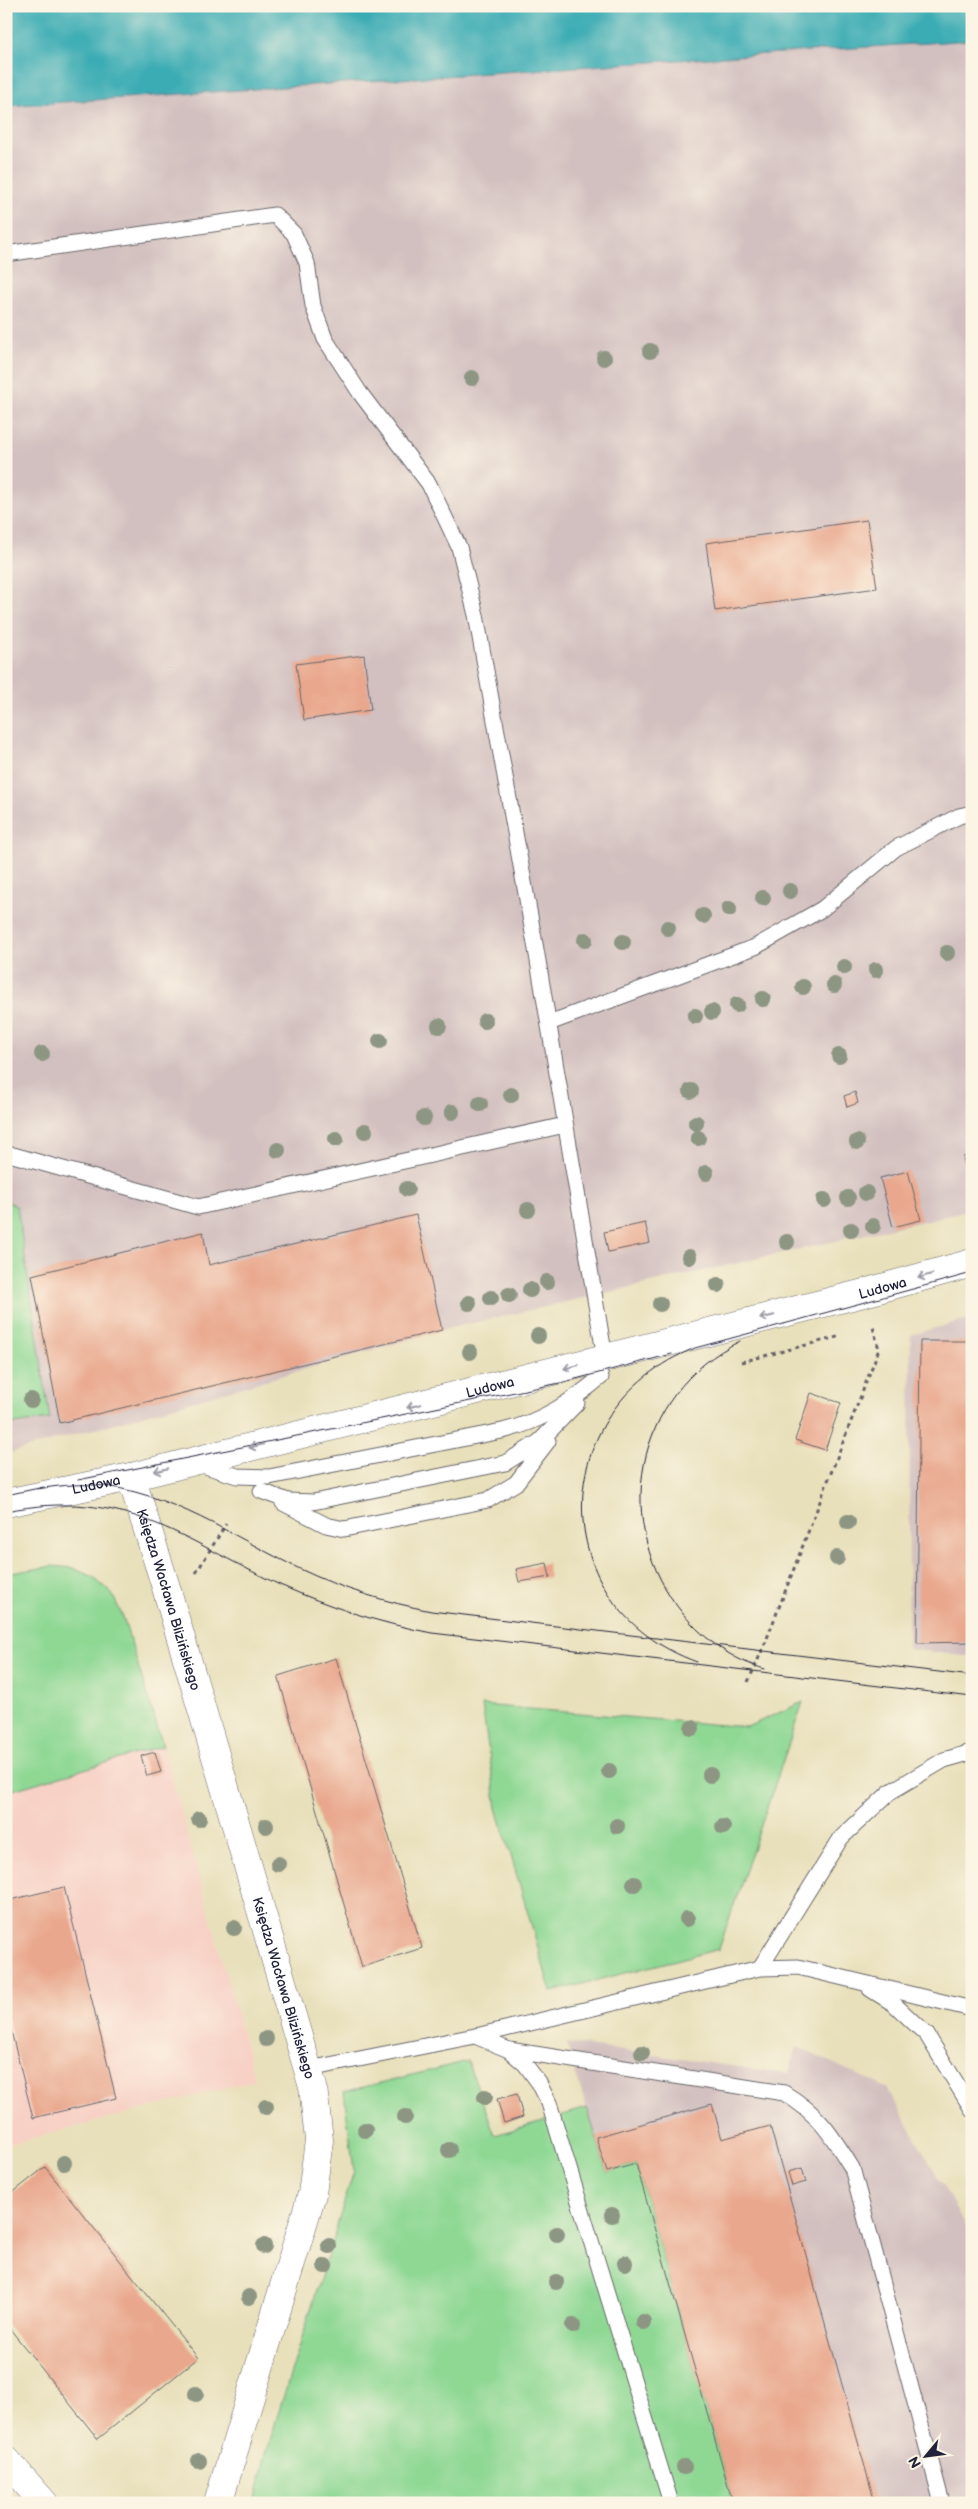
<svg xmlns="http://www.w3.org/2000/svg" width="978" height="2509" font-family="'Balsamiq Sans',sans-serif">
  <style>
    .built { fill: #f7d1c6 }
    .industrial { fill: #d2bfbf }
    .green { fill: #8fd894; stroke: #587d68 }
    .water { fill: #3aacb4; stroke: #2e6778 }
    .building { fill: #e9a88e }
    .lines { fill: none; stroke-linecap: round; stroke-linejoin: round }
    .service-casing { stroke: #676468; stroke-width: 17 }
    .minor-casing { stroke: #676468; stroke-width: 29 }
    .tertiary-casing { stroke: #676468; stroke-width: 29 }
    .path { stroke: #676468; stroke-width: 3; stroke-dasharray: 4 4; stroke-linecap: butt }
    .service { stroke: #fff; stroke-width: 15 }
    .minor { stroke: #fff; stroke-width: 28 }
    .tertiary { stroke: #fff; stroke-width: 28 }
    .tram { stroke: #22223b; stroke-width: 1 }
    .tree { fill: #8d9683 }
    .oneway { stroke: #9c9ca7 }
    .labels { text-anchor: middle; dominant-baseline: central; stroke-width: 4; stroke-linejoin: round; paint-order: stroke }
    .street-label { font-size: 14px; fill: #22223b; stroke: #fcf5e5 }
  </style>
  <rect width="100%" height="100%" fill="#fcf5e5"/>
  <filter id="ink" filterUnits="userSpaceOnUse"><feTurbulence type="fractalNoise" baseFrequency=".02" numOctaves="2"/><feDisplacementMap in="SourceGraphic" scale="10" xChannelSelector="R" yChannelSelector="G"/><feConvolveMatrix kernelMatrix="1 2 1 2 8 2 1 2 1" color-interpolation-filters="sRGB"/></filter>
  <filter id="wash" filterUnits="userSpaceOnUse"><feTurbulence type="fractalNoise" baseFrequency=".0096" numOctaves="4" result="noise"/><feDisplacementMap in="SourceGraphic" scale="20" xChannelSelector="R" yChannelSelector="G"/><feGaussianBlur stdDeviation="1.12" result="paint"/><feColorMatrix in="noise" values="0 0 0 0 0 0 0 0 0 0 0 0 0 0 0 0 0 1.4 0 .05"/><feComposite in="paint" operator="in"/></filter>
  <g filter="url(#wash)">
    <rect width="100%" height="100%" fill="#e8e0bb"/>
    <path class="built" d="M163 1746 255 2080 6 2145V1792Z"/>
    <g class="industrial">
      <path d="M74 6H972V1210L442 1330 6 1454V17Z"/>
      <path d="M972 1318V1657L908 1649 911 1335Z"/>
      <path d="M566 2043 789 2074 797 2047 887 2088 972 2237V2503H733L636 2164 607 2172Z"/>
    </g>
    <g class="green">
      <path d="M6 1200 17 1207 50 1419 6 1425Z"/>
      <path d="M52 1566 73 1568 93 1577 112 1594 123 1617 163 1746 6 1792V1574Z"/>
      <path d="M803 1702 719 1949 551 1992 497 1808 482 1705 747 1727Z"/>
      <path d="M468 2061 495 2135 587 2108 607 2172 636 2164 733 2503H255L266 2453 354 2171 344 2092Z"/>
    </g>
    <path class="water" d="M6 6H972V40L6 106Z"/>
    <g id="blocks">
      <g class="building">
        <path d="M867 520 877 588 715 611 706 543Z"/>
        <path d="M364 655 371 710 304 720 296 664Z"/>
        <path d="M855 1092 858 1103 847 1107 844 1096Z"/>
        <path d="M972 1155V1190H971L963 1157Z"/>
        <path d="M908 1171 921 1220 893 1227 880 1178Z"/>
        <path d="M416 1215 442 1330 60 1423 32 1275 203 1232 209 1265Z"/>
        <path d="M645 1223 650 1243 608 1252 604 1232Z"/>
        <path d="M920 1341H972V1642L917 1643Z"/>
        <path d="M811 1393 841 1403 825 1450 795 1440Z"/>
        <path d="M547 1563 550 1577 519 1582 516 1569Z"/>
        <path d="M336 1658 422 1948 362 1967 278 1676Z"/>
        <path d="M155 1752 161 1772 147 1776 141 1756Z"/>
        <path d="M64 1887 116 2098 33 2118 6 2011V1901Z"/>
        <path d="M517 2094 523 2117 504 2123 497 2099Z"/>
        <path d="M712 2104 722 2139 770 2126 875 2503H733L636 2164 607 2172 596 2137Z"/>
        <path d="M45 2167 198 2358 98 2439 6 2324V2198Z"/>
        <path d="M802 2168 806 2182 792 2186 788 2172Z"/>
      </g>
    </g>
  </g>
  <g filter="url(#ink)">
    <use href="#blocks" fill-opacity="0" stroke="#676468" stroke-width="1"/>
    <g class="lines">
      <g class="service-casing">
        <g id="service">
          <path d="M6 254 275 215 294 234 307 263 313 306 325 339 360 393 429 484 459 547 476 615 537 955 605 1358"/>
          <path d="M549 1023 755 947 822 909 896 848 959 816 972 813"/>
          <path d="M6 1153 198 1207 565 1125"/>
          <path d="M199 1464 237 1476 269 1477 502 1431C541 1422 571 1402 601 1377"/>
          <path d="M261 1491 288 1501 313 1502 505 1463 539 1442 577 1403"/>
          <path d="M283 1503 326 1525 344 1529 488 1500 516 1483 548 1441"/>
          <path d="M760 1968 841 1838 890 1792 944 1760 972 1752"/>
          <path d="M870 1989 894 2004 927 2035 972 2109"/>
          <path d="M476 2036 760 1968 798 1967 972 2009"/>
          <path d="M509 2050 784 2093C819 2114 831 2134 852 2168L942 2503"/>
          <path d="M309 2069 475 2036 509 2050 525 2064 539 2083 549 2103 671 2503"/>
        </g>
      </g>
      <g class="minor-casing">
        <g id="minor">
          <path id="s1" d="M131 1477 864 1293 972 1263"/>
          <path d="M6 2460 44 2503"/>
        </g>
      </g>
      <g class="tertiary-casing">
        <g id="tertiary">
          <path id="s2" d="M6 1503 131 1477 165 1584 313 2087 319 2140 312 2194 218 2503"/>
        </g>
      </g>
      <g class="path">
        <path d="M741 1362 841 1336"/>
        <path d="M196 1573 226 1524"/>
        <path d="M748 1682 764 1646 879 1349 873 1327 871 1328"/>
      </g>
      <use href="#service" class="service"/>
      <use href="#minor" class="minor"/>
      <use href="#tertiary" class="tertiary"/>
      <g class="tram">
        <path d="M740 1341C633 1393 610 1526 684 1615 705 1640 734 1661 765 1669"/>
        <path d="M78 1480 560 1383 672 1354"/>
        <path d="M37 1489C56 1486 75 1484 94 1485 168 1490 235 1538 300 1569 342 1589 386 1602 431 1611L972 1676"/>
        <path d="M6 1495 44 1487"/>
        <path d="M6 1511C127 1487 179 1538 280 1585 330 1607 379 1623 432 1633L972 1697"/>
        <path d="M697 1662C544 1608 545 1407 695 1348L972 1273"/>
      </g>
    </g>
    <g class="tree">
      <circle cx="650" cy="351" r="8"/>
      <circle cx="604" cy="358" r="8"/>
      <circle cx="472" cy="378" r="8"/>
      <circle cx="790" cy="891" r="8"/>
      <circle cx="763" cy="898" r="8"/>
      <circle cx="729" cy="909" r="8"/>
      <circle cx="703" cy="916" r="8"/>
      <circle cx="668" cy="928" r="8"/>
      <circle cx="585" cy="940" r="8"/>
      <circle cx="623" cy="942" r="8"/>
      <circle cx="947" cy="953" r="8"/>
      <circle cx="844" cy="967" r="8"/>
      <circle cx="876" cy="970" r="8"/>
      <circle cx="834" cy="985" r="8"/>
      <circle cx="803" cy="987" r="8"/>
      <circle cx="763" cy="999" r="8"/>
      <circle cx="737" cy="1005" r="8"/>
      <circle cx="712" cy="1012" r="8"/>
      <circle cx="695" cy="1016" r="8"/>
      <circle cx="485" cy="1021" r="8"/>
      <circle cx="439" cy="1026" r="8"/>
      <circle cx="380" cy="1041" r="8"/>
      <circle cx="42" cy="1054" r="8"/>
      <circle cx="839" cy="1056" r="8"/>
      <circle cx="691" cy="1091" r="8"/>
      <circle cx="511" cy="1095" r="8"/>
      <circle cx="480" cy="1104" r="8"/>
      <circle cx="452" cy="1112" r="8"/>
      <circle cx="424" cy="1118" r="8"/>
      <circle cx="696" cy="1123" r="8"/>
      <circle cx="365" cy="1131" r="8"/>
      <circle cx="698" cy="1138" r="8"/>
      <circle cx="336" cy="1139" r="8"/>
      <circle cx="857" cy="1142" r="8"/>
      <circle cx="278" cy="1150" r="8"/>
      <circle cx="706" cy="1173" r="8"/>
      <circle cx="407" cy="1189" r="8"/>
      <circle cx="866" cy="1193" r="8"/>
      <circle cx="848" cy="1198" r="8"/>
      <circle cx="824" cy="1200" r="8"/>
      <circle cx="528" cy="1210" r="8"/>
      <circle cx="873" cy="1226" r="8"/>
      <circle cx="851" cy="1230" r="8"/>
      <circle cx="787" cy="1242" r="8"/>
      <circle cx="689" cy="1257" r="8"/>
      <circle cx="547" cy="1282" r="8"/>
      <circle cx="718" cy="1285" r="8"/>
      <circle cx="530" cy="1290" r="8"/>
      <circle cx="509" cy="1295" r="8"/>
      <circle cx="491" cy="1298" r="8"/>
      <circle cx="469" cy="1303" r="8"/>
      <circle cx="660" cy="1304" r="8"/>
      <circle cx="538" cy="1336" r="8"/>
      <circle cx="470" cy="1352" r="8"/>
      <circle cx="31" cy="1400" r="8"/>
      <circle cx="848" cy="1522" r="8"/>
      <circle cx="837" cy="1558" r="8"/>
      <circle cx="692" cy="1728" r="8"/>
      <circle cx="609" cy="1771" r="8"/>
      <circle cx="710" cy="1775" r="8"/>
      <circle cx="199" cy="1819" r="8"/>
      <circle cx="266" cy="1826" r="8"/>
      <circle cx="617" cy="1826" r="8"/>
      <circle cx="723" cy="1827" r="8"/>
      <circle cx="278" cy="1864" r="8"/>
      <circle cx="634" cy="1884" r="8"/>
      <circle cx="687" cy="1919" r="8"/>
      <circle cx="234" cy="1928" r="8"/>
      <circle cx="266" cy="2039" r="8"/>
      <circle cx="642" cy="2053" r="8"/>
      <circle cx="485" cy="2097" r="8"/>
      <circle cx="266" cy="2107" r="8"/>
      <circle cx="405" cy="2117" r="8"/>
      <circle cx="365" cy="2130" r="8"/>
      <circle cx="449" cy="2150" r="8"/>
      <circle cx="64" cy="2163" r="8"/>
      <circle cx="612" cy="2215" r="8"/>
      <circle cx="557" cy="2234" r="8"/>
      <circle cx="264" cy="2246" r="8"/>
      <circle cx="329" cy="2246" r="8"/>
      <circle cx="625" cy="2263" r="8"/>
      <circle cx="325" cy="2266" r="8"/>
      <circle cx="556" cy="2282" r="8"/>
      <circle cx="249" cy="2297" r="8"/>
      <circle cx="643" cy="2322" r="8"/>
      <circle cx="573" cy="2326" r="8"/>
      <circle cx="196" cy="2394" r="8"/>
      <circle cx="199" cy="2461" r="8"/>
      <circle cx="684" cy="2467" r="8"/>
    </g>
    <defs><path id="oneway-shaft" d="M-6 0H5M1.5-3L5.5 0L1.5 3" fill="none" stroke-width="1.6" stroke-linecap="round" stroke-linejoin="round" transform="scale(1.25)"/></defs>
    <g class="oneway">
      <use href="#oneway-shaft" transform="translate(925 1276) rotate(165)"/>
      <use href="#oneway-shaft" transform="translate(767 1317) rotate(166)"/>
      <use href="#oneway-shaft" transform="translate(571 1367) rotate(166)"/>
      <use href="#oneway-shaft" transform="translate(414 1406) rotate(166)"/>
      <use href="#oneway-shaft" transform="translate(256 1446) rotate(166)"/>
      <use href="#oneway-shaft" transform="translate(161 1470) rotate(166)"/>
    </g>
  </g>
  <g class="labels">
    <g class="street-label">
      <text stroke="none"><textPath href="#s1" startOffset="775">Ludowa</textPath></text>
      <text stroke="none"><textPath href="#s1" startOffset="370">Ludowa</textPath></text>
      <text stroke="none"><textPath href="#s2" startOffset="92">Ludowa</textPath></text>
      <text stroke="none"><textPath href="#s2" startOffset="256">Księdza Wacława Blizińskiego</textPath></text>
      <text stroke="none"><textPath href="#s2" startOffset="661">Księdza Wacława Blizińskiego</textPath></text>
    </g>
  </g>
  <rect width="978" height="2509" fill="none" stroke="#fcf5e5" stroke-width="25"/>
  <g transform="translate(926 2456) rotate(241)" stroke="#fcf5e5" stroke-width="4" paint-order="stroke">
  <path d="M0-4L9 19L0 12L-9 19Z" fill="#22223b"/>
  <text y="-8" font-size="14" font-weight="bold" text-anchor="middle" fill="#22223b">N</text>
  </g>
</svg>
